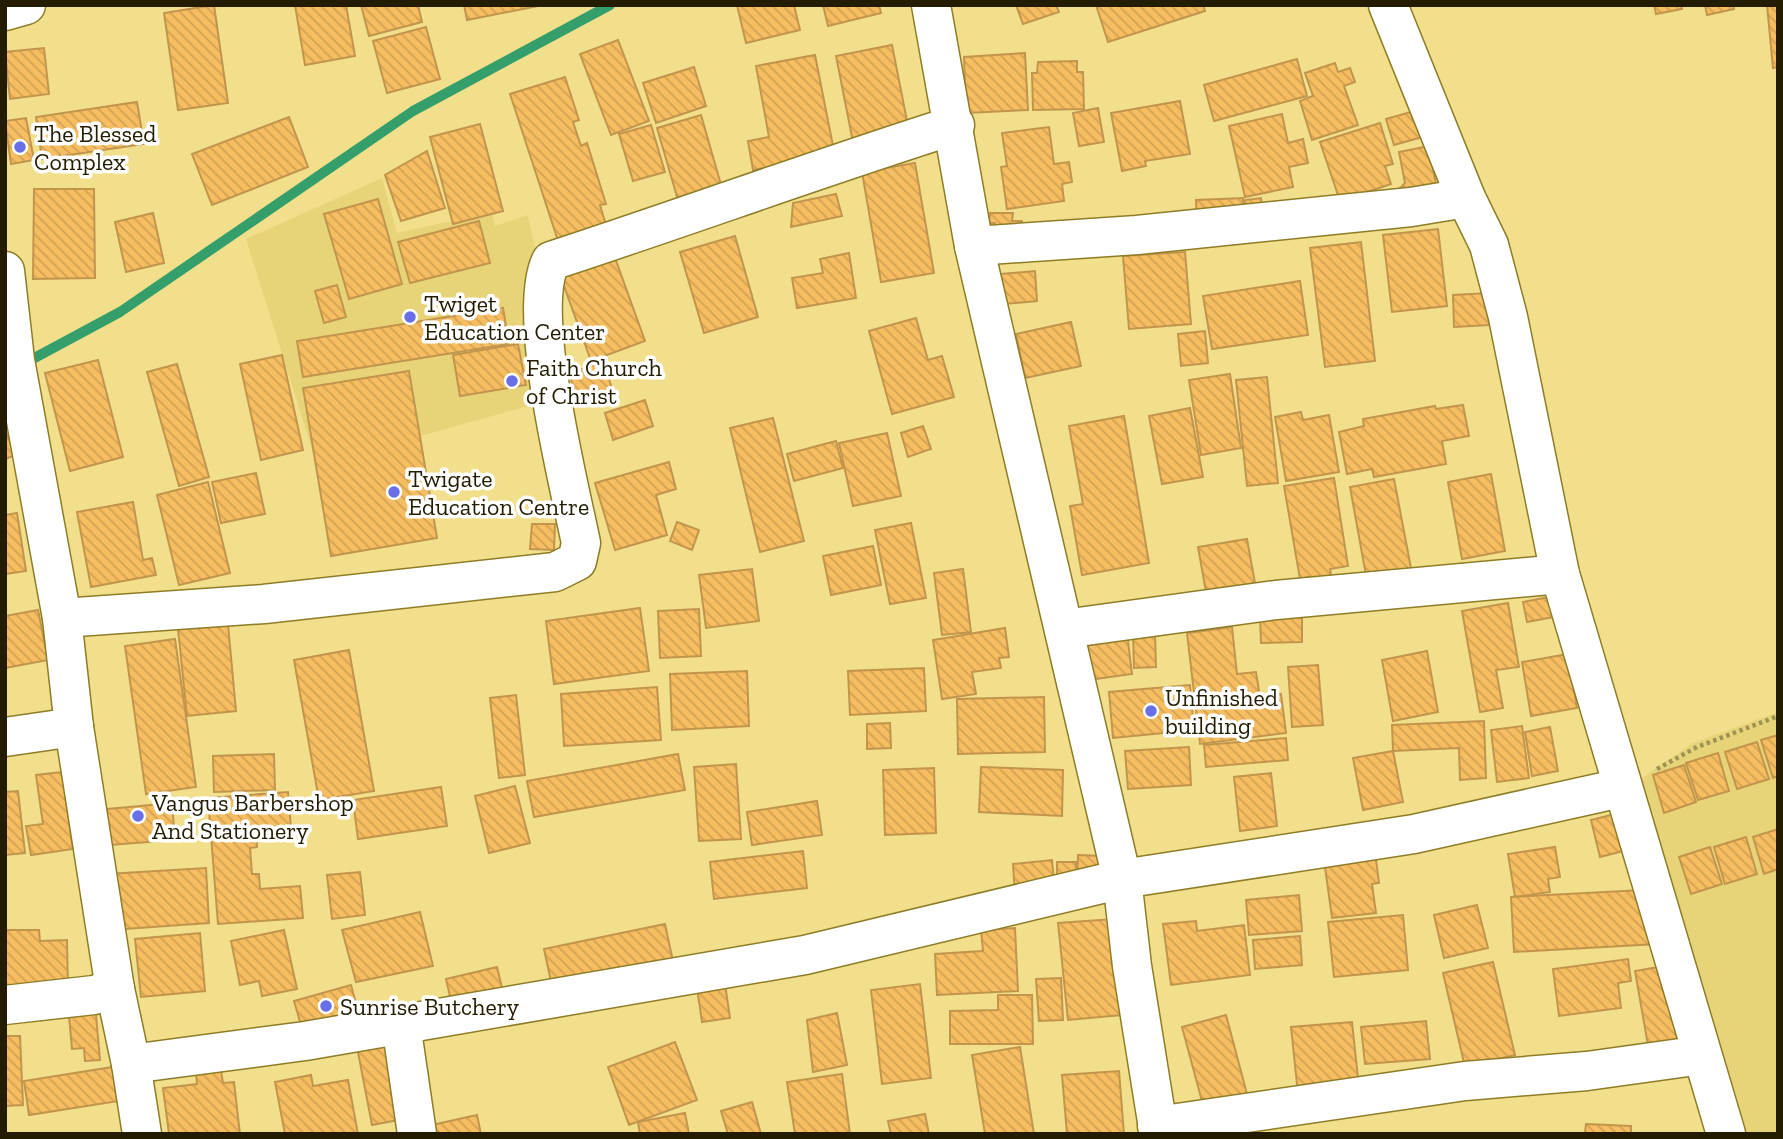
<svg xmlns="http://www.w3.org/2000/svg" width="1783" height="1139" font-family="'Zilla Slab',serif">
  <style>
    .built { fill: #e8d478 }
    .lines { fill: none; stroke-linecap: round; stroke-linejoin: round }
    .stream { stroke: #349f6a; stroke-width: 10 }
    .building { fill: url(#building-back-hatch); stroke: #c2954d; stroke-width: 2 }
    .minor-casing { stroke: #8e7d27; stroke-width: 41 }
    .path { stroke: #a09255; stroke-width: 4.5; stroke-dasharray: 3.5 3.5; stroke-linecap: butt }
    .minor { stroke: #fff; stroke-width: 38 }
    .poi-dot { fill: #696fe8; stroke: #fff; stroke-width: 2.5 }
    .labels { text-anchor: middle; dominant-baseline: central; stroke-width: 7; stroke-linejoin: round; paint-order: stroke }
    .poi-label { font-size: 24px; fill: #231c00; stroke: #fff; text-anchor: start }
  </style>
  <defs>
    <pattern id="building-back-hatch" width="6" height="6" patternUnits="userSpaceOnUse" patternTransform="scale(1.75)"><rect width="6" height="6" fill="#f6bd61"/><path d="M-1 5l2 2M0 0l6 6M5-1l2 2" fill="none" stroke="#d3a252"/></pattern>
  </defs>
  <rect width="100%" height="100%" fill="#f1df8c"/>
  <g class="built">
    <path d="M382 178 397 233 492 212 495 226 528 215 567 395 317 465 246 239Z"/>
    <path d="M1778 712V1134H1741L1630 786 1693 743Z"/>
  </g>
  <g class="lines">
    <path class="stream" d="M27 362 120 312 413 111 610 5"/>
  </g>
  <g class="building">
    <path d="M214 5 228 103 178 110 164 13Z"/>
    <path d="M295 5H346L355 56 305 65Z"/>
    <path d="M361 5H418L422 22 369 36Z"/>
    <path d="M464 5H543L467 20Z"/>
    <path d="M737 5H794L800 30 746 43Z"/>
    <path d="M823 5H879L881 13 828 26Z"/>
    <path d="M1016 5H1056L1059 12 1023 24Z"/>
    <path d="M1096 5H1203L1205 11 1108 42Z"/>
    <path d="M1654 5H1681L1682 9 1656 14Z"/>
    <path d="M1705 5H1733L1734 9 1707 15Z"/>
    <path d="M1767 5H1778V67L1773 68Z"/>
    <path d="M426 27 440 79 387 93 373 41Z"/>
    <path d="M618 40 649 121 611 135 580 54Z"/>
    <path d="M892 45 910 136 854 147 836 56Z"/>
    <path d="M44 48 49 94 10 99 5 52Z"/>
    <path d="M1025 53 1028 110 966 113 964 57Z"/>
    <path d="M815 55 835 156 753 170 748 141 769 137 756 66Z"/>
    <path d="M1297 59 1307 96 1214 121 1204 85Z"/>
    <path d="M1077 61V72H1083L1084 109 1033 110 1032 73H1037L1038 62Z"/>
    <path d="M1335 63 1338 72 1350 68 1355 82 1344 86 1358 125 1312 140 1300 101 1313 96 1305 73Z"/>
    <path d="M694 67 706 106 656 123 643 83Z"/>
    <path d="M565 77 579 120 573 122 581 146 587 143 606 204 600 205 609 235 561 250 510 94Z"/>
    <path d="M1180 101 1190 154 1145 161 1146 166 1122 171 1111 113Z"/>
    <path d="M137 102 144 144 42 159 36 117Z"/>
    <path d="M1098 108 1104 142 1079 146 1073 113Z"/>
    <path d="M1418 110 1426 136 1394 145 1386 119Z"/>
    <path d="M1282 114 1288 143 1303 139 1308 163 1289 167 1293 187 1245 197 1229 126Z"/>
    <path d="M701 115 726 202 682 214 657 128Z"/>
    <path d="M289 117 308 167 212 205 192 154Z"/>
    <path d="M26 118 34 160 11 164 5 121Z"/>
    <path d="M1380 123 1393 164 1385 166 1391 184 1340 201 1320 142Z"/>
    <path d="M480 124 503 211 453 224 430 137Z"/>
    <path d="M651 125 665 172 633 181 619 134Z"/>
    <path d="M1049 127 1054 164 1069 162 1072 182 1062 184 1064 201 1007 209 1001 167 1007 166 1002 133Z"/>
    <path d="M1429 146 1438 196 1398 190 1405 183 1399 152Z"/>
    <path d="M427 151 445 208 401 221 385 175Z"/>
    <path d="M915 163 934 273 881 282 862 172Z"/>
    <path d="M34 189H94L95 278 33 279Z"/>
    <path d="M836 194 842 216 791 227 793 203Z"/>
    <path d="M1243 198 1244 222 1197 224 1196 200Z"/>
    <path d="M1261 198 1263 219 1247 220 1245 200Z"/>
    <path d="M378 199 402 284 349 299 324 214Z"/>
    <path d="M153 213 164 263 126 272 115 222Z"/>
    <path d="M990 213H1013L1012 221H1022L1023 232H995V223H989Z"/>
    <path d="M479 221 490 263 410 283 398 242Z"/>
    <path d="M1438 229 1447 306 1392 312 1383 235Z"/>
    <path d="M735 236 758 317 704 333 680 252Z"/>
    <path d="M1361 242 1375 361 1325 367 1310 248Z"/>
    <path d="M1185 252 1191 324 1129 329 1123 256Z"/>
    <path d="M849 253 856 298 797 308 792 278 823 273 820 259Z"/>
    <path d="M614 255 645 341 591 361 560 275Z"/>
    <path d="M1035 271 1037 301 1004 304 1001 274Z"/>
    <path d="M1300 281 1308 335 1212 349 1203 296Z"/>
    <path d="M337 285 346 317 324 323 315 291Z"/>
    <path d="M1489 293 1490 325 1454 327 1453 295Z"/>
    <path d="M503 308 509 344 303 377 297 341Z"/>
    <path d="M916 318 928 360 942 356 954 397 892 414 869 331Z"/>
    <path d="M1071 322 1081 366 1025 378 1016 334Z"/>
    <path d="M1205 331 1208 363 1181 366 1178 334Z"/>
    <path d="M518 344 526 385 460 396 453 355Z"/>
    <path d="M282 355 303 450 261 460 240 364Z"/>
    <path d="M98 360 123 457 70 471 45 373Z"/>
    <path d="M604 362 612 389 577 399 569 373Z"/>
    <path d="M177 364 209 477 179 486 147 372Z"/>
    <path d="M409 371 437 538 331 556 303 388Z"/>
    <path d="M1230 374 1241 448 1201 455 1189 380Z"/>
    <path d="M1267 377 1278 483 1247 486 1236 380Z"/>
    <path d="M645 400 653 426 613 440 605 413Z"/>
    <path d="M1463 405 1469 436 1442 441 1446 464 1374 477 1372 469 1347 474 1339 432 1364 426 1363 419 1435 406 1436 409Z"/>
    <path d="M1190 408 1203 477 1162 484 1149 416Z"/>
    <path d="M1301 412 1303 420 1329 415 1339 472 1286 481 1275 417Z"/>
    <path d="M1124 416 1149 563 1082 575 1070 506 1083 504 1069 426Z"/>
    <path d="M773 418 804 541 760 552 730 428Z"/>
    <path d="M923 426 931 449 908 457 901 433Z"/>
    <path d="M5 430 16 455 5 459Z"/>
    <path d="M887 433 901 496 853 506 839 443Z"/>
    <path d="M836 441 843 468 794 481 787 454Z"/>
    <path d="M669 462 676 489 656 495 667 535 615 550 595 483Z"/>
    <path d="M256 473 265 514 221 523 212 482Z"/>
    <path d="M1491 474 1505 551 1462 559 1448 482Z"/>
    <path d="M1334 478 1348 566 1330 569 1333 587 1312 591 1310 577 1300 579 1284 486Z"/>
    <path d="M1394 479 1414 584 1369 592 1350 487Z"/>
    <path d="M208 482 230 573 179 585 157 495Z"/>
    <path d="M133 502 143 560 152 558 156 575 91 587 77 512Z"/>
    <path d="M17 513 26 571 5 574V515Z"/>
    <path d="M677 522 699 530 692 550 670 541Z"/>
    <path d="M911 523 926 598 890 604 875 530Z"/>
    <path d="M532 524H555L554 550 530 549Z"/>
    <path d="M1247 539 1255 583 1206 592 1198 547Z"/>
    <path d="M873 546 881 585 831 595 823 556Z"/>
    <path d="M752 569 759 621 706 628 699 575Z"/>
    <path d="M963 569 971 632 942 635 934 573Z"/>
    <path d="M1549 597 1554 617 1527 622 1523 602Z"/>
    <path d="M1508 603 1519 667 1496 670 1503 708 1480 712 1462 611Z"/>
    <path d="M640 608 649 671 554 684 546 621Z"/>
    <path d="M699 609 701 656 660 658 658 611Z"/>
    <path d="M38 610 48 660 5 668V616Z"/>
    <path d="M1302 614V642L1261 643 1260 615Z"/>
    <path d="M228 624 236 711 187 716 178 629Z"/>
    <path d="M1232 627 1237 674 1256 672 1260 697 1281 694 1286 733 1200 744 1187 633Z"/>
    <path d="M1005 628 1009 657 999 658 1001 668 972 672 976 694 942 699 933 640Z"/>
    <path d="M1155 632 1156 667 1134 668 1133 633Z"/>
    <path d="M1127 633 1132 674 1088 680 1082 638Z"/>
    <path d="M175 639 196 787 146 794 125 646Z"/>
    <path d="M349 650 374 791 319 800 294 660Z"/>
    <path d="M1427 651 1438 712 1393 721 1382 660Z"/>
    <path d="M1568 654 1577 708 1531 716 1522 662Z"/>
    <path d="M1318 665 1323 725 1292 727 1288 667Z"/>
    <path d="M924 668 926 711 850 715 848 671Z"/>
    <path d="M747 671 749 726 672 730 670 674Z"/>
    <path d="M1190 685 1194 730 1113 738 1109 692Z"/>
    <path d="M657 687 661 740 564 746 561 694Z"/>
    <path d="M516 695 525 775 499 778 490 698Z"/>
    <path d="M1044 697 1045 752 958 754 957 699Z"/>
    <path d="M1484 721 1486 778 1460 780 1459 748 1393 751 1392 725Z"/>
    <path d="M890 723 891 748 867 749V724Z"/>
    <path d="M1522 726 1529 778 1497 782 1491 730Z"/>
    <path d="M1550 727 1558 771 1532 776 1525 732Z"/>
    <path d="M1778 735V776L1773 778 1761 740Z"/>
    <path d="M1286 738 1288 760 1206 767 1204 745Z"/>
    <path d="M1757 742 1769 779 1737 789 1725 752Z"/>
    <path d="M1189 747 1191 785 1128 789 1125 751Z"/>
    <path d="M1393 751 1403 802 1363 810 1353 758Z"/>
    <path d="M1718 753 1729 791 1698 800 1686 763Z"/>
    <path d="M274 754 275 790 214 792 213 756Z"/>
    <path d="M678 754 685 790 534 817 527 781Z"/>
    <path d="M736 764 741 839 699 841 694 767Z"/>
    <path d="M1684 765 1696 802 1664 813 1653 775Z"/>
    <path d="M981 767 1063 770 1062 816 979 812Z"/>
    <path d="M934 768 936 833 885 835 883 770Z"/>
    <path d="M62 772 73 849 31 855 26 826 43 824 36 775Z"/>
    <path d="M1271 773 1277 826 1240 831 1234 777Z"/>
    <path d="M515 786 530 843 489 853 475 796Z"/>
    <path d="M441 787 447 826 358 839 353 800Z"/>
    <path d="M18 791 25 853 5 855V792Z"/>
    <path d="M288 792 291 828 256 831 257 847 250 848 252 874H259L260 889 300 886 303 918 218 924 208 798Z"/>
    <path d="M817 801 822 835 752 845 747 812Z"/>
    <path d="M172 803 175 840 109 845 97 810Z"/>
    <path d="M1623 812 1631 849 1600 857 1591 820Z"/>
    <path d="M1778 829V869L1764 874 1753 837Z"/>
    <path d="M1746 837 1757 874 1725 884 1714 847Z"/>
    <path d="M1555 847 1560 877 1548 879 1550 892 1515 897 1508 854Z"/>
    <path d="M1710 847 1722 884 1691 894 1679 857Z"/>
    <path d="M803 851 807 888 714 899 710 862Z"/>
    <path d="M1078 855 1102 856V882L1077 881Z"/>
    <path d="M1376 859 1379 883 1372 884 1376 913 1332 918 1325 867Z"/>
    <path d="M1052 860 1055 893 1015 896 1013 864Z"/>
    <rect x="1057" y="862" width="19" height="21"/>
    <path d="M206 868 209 923 111 930 107 874Z"/>
    <path d="M360 872 365 915 332 919 327 875Z"/>
    <path d="M1642 890 1657 944 1514 952 1511 897Z"/>
    <path d="M1299 895 1302 931 1249 935 1246 900Z"/>
    <path d="M1477 905 1488 948 1444 958 1434 915Z"/>
    <path d="M420 912 433 966 356 982 342 930Z"/>
    <path d="M1403 915 1408 970 1334 977 1328 922Z"/>
    <path d="M1114 919 1122 1015 1068 1020 1058 923Z"/>
    <path d="M1196 921 1197 931 1244 925 1250 975 1171 985 1163 924Z"/>
    <path d="M665 924 674 966 553 991 544 949Z"/>
    <path d="M1015 928 1018 991 937 995 935 954 983 951 981 930Z"/>
    <path d="M5 930H39L40 941 67 940 68 988 5 990Z"/>
    <path d="M284 930 297 989 262 996 259 981 240 985 231 941Z"/>
    <path d="M200 933 205 991 141 997 135 939Z"/>
    <path d="M1300 936 1302 965 1255 969 1253 940Z"/>
    <path d="M1628 959 1631 981 1618 983 1621 1008 1559 1016 1553 969Z"/>
    <path d="M1493 962 1515 1055 1465 1067 1443 973Z"/>
    <path d="M1670 965 1686 1050 1650 1057 1635 971Z"/>
    <path d="M497 967 503 992 452 1005 446 979Z"/>
    <path d="M1061 978 1063 1020 1039 1021 1036 979Z"/>
    <path d="M725 984 730 1018 702 1022 697 988Z"/>
    <path d="M920 984 931 1078 882 1084 871 990Z"/>
    <path d="M351 985 358 1011 301 1025 294 1001Z"/>
    <path d="M998 995H1032L1033 1044H950V1011L998 1010Z"/>
    <path d="M95 1003 100 1060 85 1061 84 1048 72 1049 68 1005Z"/>
    <path d="M837 1013 847 1065 813 1072 807 1020Z"/>
    <path d="M1226 1015 1247 1094 1203 1105 1182 1027Z"/>
    <path d="M1426 1021 1430 1059 1365 1064 1361 1027Z"/>
    <path d="M1352 1022 1359 1087 1298 1094 1291 1027Z"/>
    <path d="M5 1036H20L23 1105 5 1106Z"/>
    <path d="M393 1040 409 1118 372 1125 357 1047Z"/>
    <path d="M675 1042 697 1100 629 1125 608 1067Z"/>
    <path d="M1020 1047 1034 1134H985L972 1055Z"/>
    <path d="M119 1066 125 1100 29 1115 24 1081Z"/>
    <path d="M221 1071 223 1083 234 1082 240 1134H169L163 1088 197 1084 196 1074Z"/>
    <path d="M1119 1071 1124 1134H1067L1062 1075Z"/>
    <path d="M842 1074 850 1134H795L787 1082Z"/>
    <path d="M311 1075 313 1086 348 1080 358 1134H285L275 1082Z"/>
    <path d="M752 1102 761 1134H728L721 1111Z"/>
    <path d="M685 1113 689 1134H640L638 1122Z"/>
    <path d="M925 1114 929 1134H891L888 1121Z"/>
    <path d="M477 1115 481 1134H429L427 1126Z"/>
    <path d="M1586 1124 1631 1126V1134H1585Z"/>
  </g>
  <g class="lines">
    <g class="minor-casing">
      <g id="minor">
        <path d="M931 5 974 246 1122 879 1132 966 1159 1134"/>
        <path d="M1388 5 1466 198 1489 245 1508 317 1560 574 1726 1134"/>
        <path d="M5 11 26 5"/>
        <path d="M974 246 1137 235 1411 207 1466 198"/>
        <path d="M5 271 15 360 62 618 74 727 115 989 131 1064 142 1134"/>
        <path d="M62 618 264 604 555 572 577 561 581 543C569 484 525 311 551 261 686 217 819 168 955 125"/>
        <path d="M1064 629 1276 600 1560 574"/>
        <path d="M5 737 74 727"/>
        <path d="M5 1005 94 995 115 989"/>
        <path d="M401 1024 417 1134"/>
        <path d="M131 1064 305 1041 805 955 1122 879 1414 834 1621 788"/>
        <path d="M1157 1126 1465 1081 1587 1071 1702 1055"/>
      </g>
    </g>
    <path class="path" d="M1657 769 1697 747 1778 716"/>
    <use href="#minor" class="minor"/>
  </g>
  <g class="poi-dot">
    <circle cx="20" cy="147" r="7"/>
    <circle cx="410" cy="317" r="7"/>
    <circle cx="512" cy="381" r="7"/>
    <circle cx="394" cy="492" r="7"/>
    <circle cx="1151" cy="711" r="7"/>
    <circle cx="138" cy="816" r="7"/>
    <circle cx="326" cy="1006" r="7"/>
  </g>
  <g class="labels">
    <g class="poi-label">
      <text x="34" y="133">The Blessed<tspan x="34" dy="28">Complex</tspan></text>
      <text x="424" y="303">Twiget<tspan x="424" dy="28">Education Center</tspan></text>
      <text x="526" y="367">Faith Church<tspan x="526" dy="28">of Christ</tspan></text>
      <text x="408" y="478">Twigate<tspan x="408" dy="28">Education Centre</tspan></text>
      <text x="1165" y="697">Unfinished<tspan x="1165" dy="28">building</tspan></text>
      <text x="152" y="802">Vangus Barbershop<tspan x="152" dy="28">And Stationery</tspan></text>
      <text x="340" y="1006">Sunrise Butchery</text>
    </g>
  </g>
  <rect width="1783" height="1139" fill="none" stroke="#231c00" stroke-width="14"/>
</svg>
